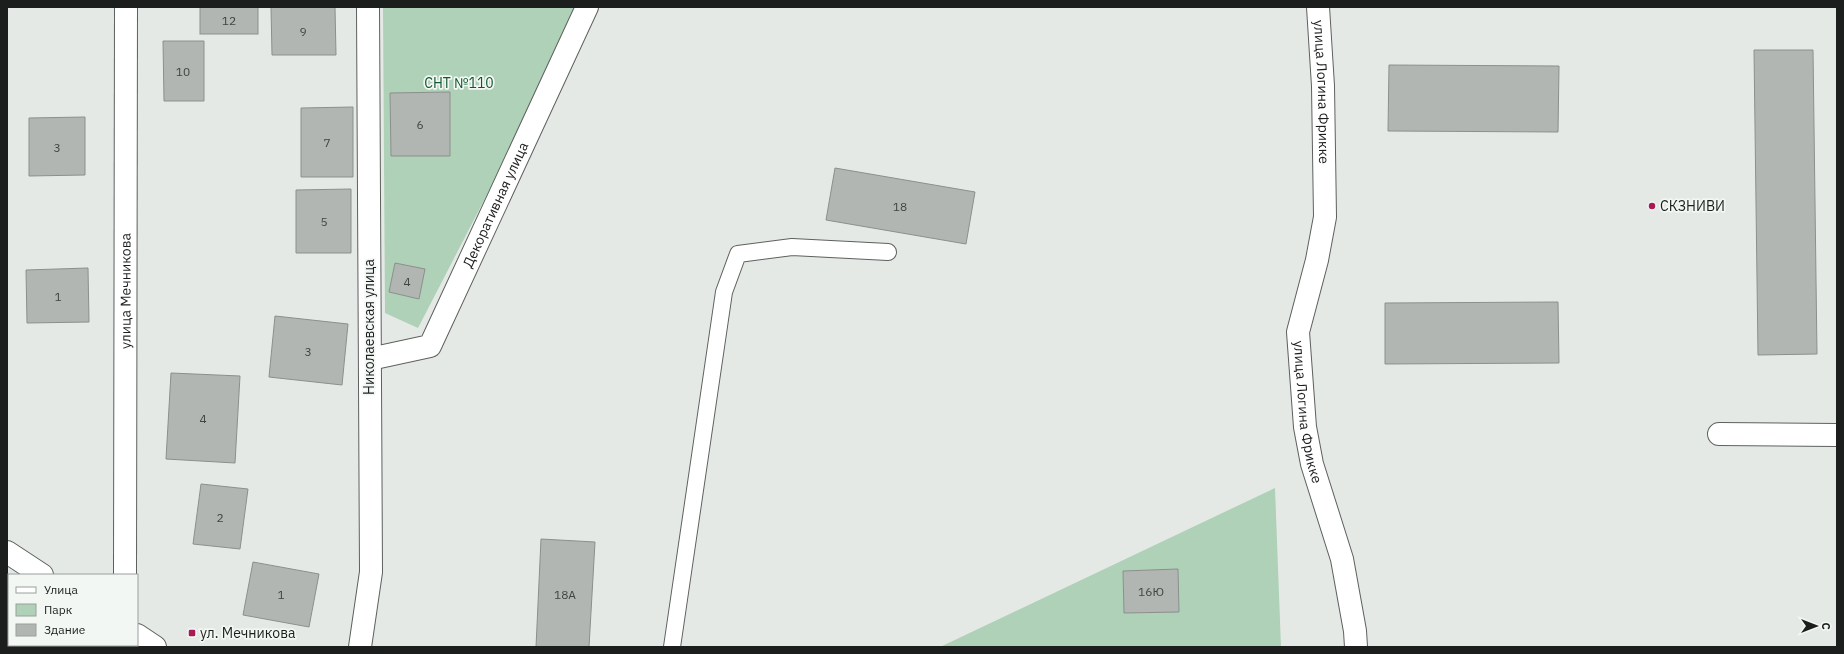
<svg xmlns="http://www.w3.org/2000/svg" width="1844" height="654" font-family="'IBM Plex Sans',sans-serif">
  <style>
    .green { fill: #aed1b7 }
    .building { fill: #b2b6b3; stroke: #8c908d }
    .lines { fill: none; stroke-linecap: round; stroke-linejoin: round }
    .service-casing { stroke: #5d615e; stroke-width: 18 }
    .minor-casing { stroke: #5d615e; stroke-width: 24 }
    .service { stroke: #fff; stroke-width: 16 }
    .minor { stroke: #fff; stroke-width: 22 }
    .poi-dot { fill: #a91955; stroke: #f2f7f3; stroke-width: 1.5 }
    .labels { text-anchor: middle; dominant-baseline: central; stroke-width: 3.5; stroke-linejoin: round; paint-order: stroke }
    .number-label { font-size: 12px; fill: #424442 }
    .park-label { font-size: 14px; fill: #0f582f; stroke: #f2f7f3 }
    .street-label { font-size: 14px; fill: #1c1e1d; stroke: #f2f7f3 }
    .poi-label { font-size: 14px; fill: #1c1e1d; stroke: #f2f7f3; text-anchor: start }
  </style>
  <rect width="100%" height="100%" fill="#e5e9e6"/>
  <g class="green">
    <path d="M383 7H584L418 328 385 313Z"/>
    <path d="M1275 488 1281 647H940Z"/>
    <path d="M7 574 9 575V645H115L118 647H7Z"/>
  </g>
  <g class="building">
    <rect x="200" y="7" width="58" height="27"/>
    <path d="M271 7H335L336 55H272Z"/>
    <path d="M163 41H204V101H164Z"/>
    <path d="M1754 50H1813L1817 354 1758 355Z"/>
    <path d="M1389 65 1559 66 1558 132 1388 131Z"/>
    <path d="M450 92V156H391L390 93Z"/>
    <path d="M353 107V177H301V108Z"/>
    <path d="M85 117V175L29 176V118Z"/>
    <path d="M835 168 975 192 966 244 826 220Z"/>
    <path d="M351 189V253H296V190Z"/>
    <path d="M395 263 425 269 419 299 389 292Z"/>
    <path d="M88 268 89 322 27 323 26 270Z"/>
    <path d="M1558 302 1559 363 1385 364V303Z"/>
    <path d="M275 316 348 324 342 385 269 377Z"/>
    <path d="M171 373 240 376 235 463 166 459Z"/>
    <path d="M201 484 248 489 240 549 193 544Z"/>
    <path d="M541 539 595 542 589 647H536Z"/>
    <path d="M253 562 319 574 309 627 243 615Z"/>
    <path d="M1178 569 1179 612 1124 613 1123 571Z"/>
    <path d="M9 645H67L69 647H7Z"/>
  </g>
  <g class="lines">
    <g class="service-casing">
      <path id="service" d="M672 647 724 292 738 254 792 247 888 252"/>
    </g>
    <g class="minor-casing">
      <g id="minor">
        <path id="s1" d="M1318 7 1323 86 1325 217 1317 260 1298 332 1305 427 1312 464 1342 559 1355 631 1356 647"/>
        <path id="s2" d="M370 359 430 346 587 7"/>
        <path d="M1719 434 1837 435"/>
        <path d="M7 552 42 575"/>
        <path id="s3" d="M125 575 126 7"/>
        <path d="M137 635 155 647"/>
        <path d="M360 647 371 572 368 7"/>
      </g>
    </g>
    <use href="#service" class="service"/>
    <use href="#minor" class="minor"/>
  </g>
  <g class="poi-dot">
    <circle cx="1652" cy="206" r="4"/>
    <rect x="188" y="629" width="8" height="8" rx="2"/>
  </g>
  <g class="labels">
    <g class="number-label">
      <text x="229" y="20">12</text>
      <text x="303" y="31">9</text>
      <text x="183" y="71">10</text>
      <text x="420" y="124">6</text>
      <text x="327" y="142">7</text>
      <text x="57" y="147">3</text>
      <text x="900" y="206">18</text>
      <text x="324" y="221">5</text>
      <text x="407" y="281">4</text>
      <text x="58" y="296">1</text>
      <text x="308" y="351">3</text>
      <text x="203" y="418">4</text>
      <text x="220" y="517">2</text>
      <text x="1151" y="591">16Ю</text>
      <text x="281" y="594">1</text>
      <text x="565" y="594">18А</text>
    </g>
    <g class="park-label">
      <text x="459" y="83">СНТ №110</text>
    </g>
    <g class="street-label">
      <text stroke="none"><textPath href="#s1" startOffset="85">улица Логина Фрикке</textPath></text>
      <text stroke="none"><textPath href="#s2" startOffset="217">Декоративная улица</textPath></text>
      <text stroke="none"><textPath href="#s3" startOffset="284">улица Мечникова</textPath></text>
      <text transform="translate(369 327) rotate(-90)">Николаевская улица</text>
      <text stroke="none"><textPath href="#s1" startOffset="409">улица Логина Фрикке</textPath></text>
    </g>
    <g class="poi-label">
      <text x="1660" y="206">СКЗНИВИ</text>
      <text x="200" y="633">ул. Мечникова</text>
    </g>
  </g>
  <rect width="1844" height="654" fill="none" stroke="#1c1e1d" stroke-width="16"/>
  <rect x="8" y="574" width="130" height="72" fill="#f2f7f3" stroke="#9ca09d"/>
  <rect x="16" y="587" width="20" height="6" fill="#ffffff" stroke="#9ca09d"/>
  <text x="44" y="594" font-size="12" fill="#1c1e1d">Улица</text>
  <rect x="16" y="604" width="20" height="12" fill="#aed1b7" stroke="#9ca09d"/>
  <text x="44" y="614" font-size="12" fill="#1c1e1d">Парк</text>
  <rect x="16" y="624" width="20" height="12" fill="#b2b6b3" stroke="#9ca09d"/>
  <text x="44" y="634" font-size="12" fill="#1c1e1d">Здание</text>
  <g transform="translate(1816 626) rotate(90)" stroke="#f2f7f3" stroke-width="3" paint-order="stroke">
  <path d="M0-3L7 15L0 10L-7 15Z" fill="#1c1e1d"/>
  <text y="-6" font-size="11" font-weight="bold" text-anchor="middle" fill="#1c1e1d">С</text>
  </g>
</svg>
